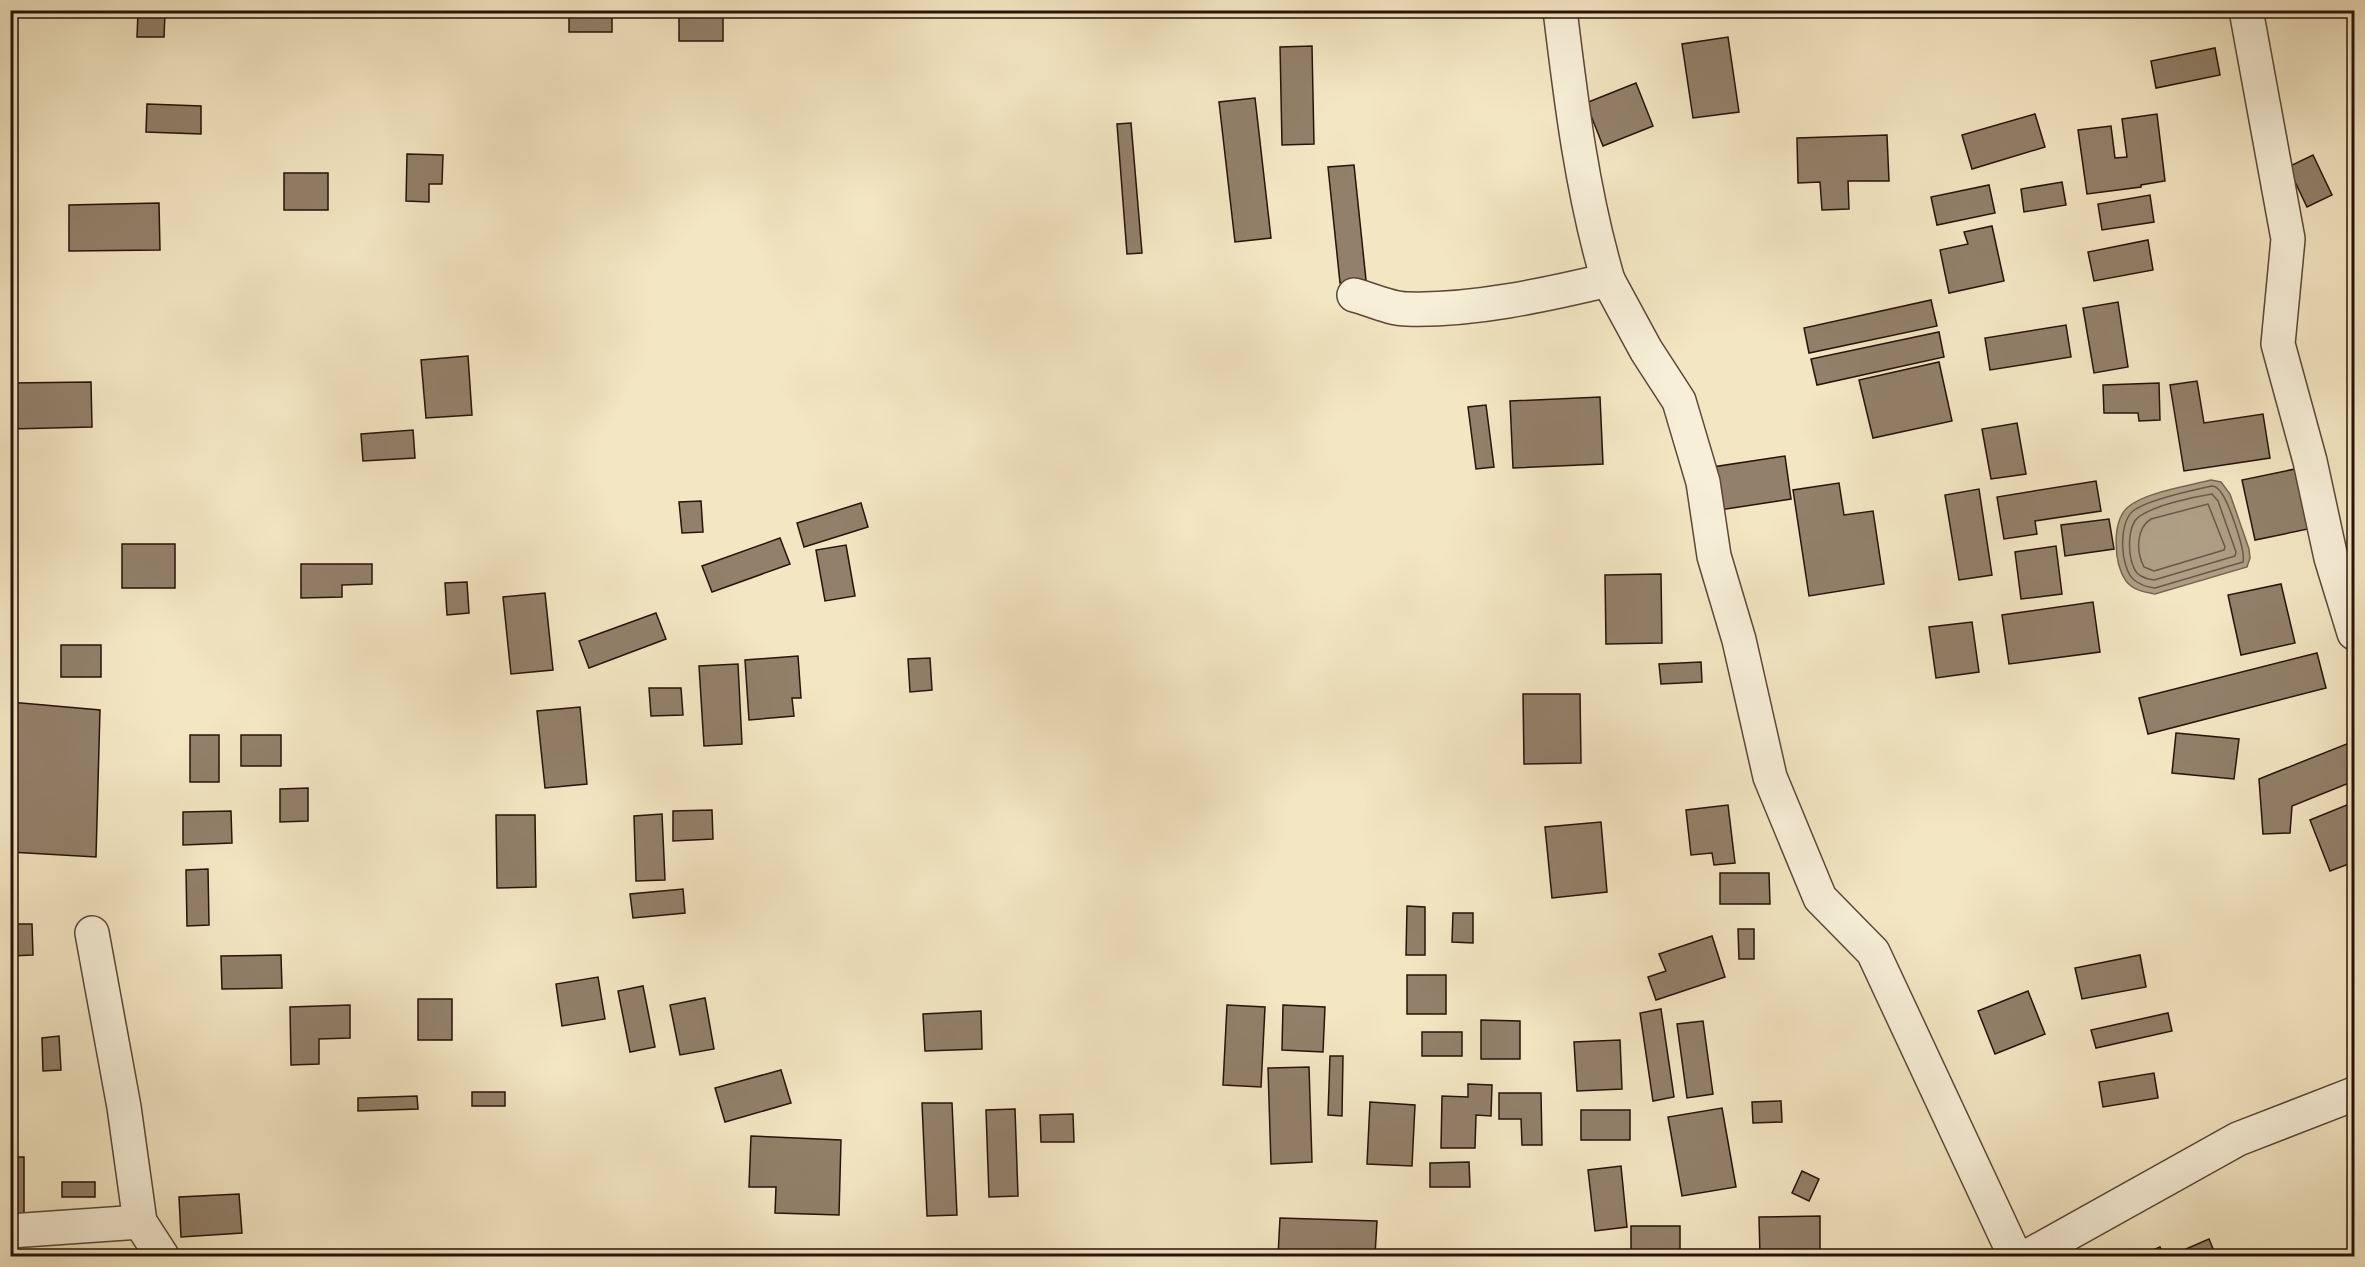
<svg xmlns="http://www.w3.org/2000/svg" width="2365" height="1267" font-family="'Libre Bodoni',serif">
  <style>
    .water { fill: #ae9e84; stroke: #786653; stroke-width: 1.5 }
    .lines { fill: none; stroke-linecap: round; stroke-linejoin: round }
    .shore { stroke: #6b5847; stroke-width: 1.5 }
    .building { fill: #92806a; stroke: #28120a; stroke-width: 1.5 }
    .minor-casing { stroke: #5b4738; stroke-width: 36 }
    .minor { stroke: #f7efd8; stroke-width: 33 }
  </style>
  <rect width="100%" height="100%" fill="#f3e6c3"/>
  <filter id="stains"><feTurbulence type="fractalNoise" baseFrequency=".00333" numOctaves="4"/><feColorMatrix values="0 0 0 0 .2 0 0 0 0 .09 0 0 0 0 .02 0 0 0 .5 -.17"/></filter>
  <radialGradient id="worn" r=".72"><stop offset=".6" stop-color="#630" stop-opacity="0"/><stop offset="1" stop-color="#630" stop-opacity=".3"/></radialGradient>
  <path class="water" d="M2211 480 2221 482 2230 494 2249 549 2250 558 2247 567 2155 594C2144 592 2133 590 2126 581 2114 564 2111 522 2128 507 2146 492 2188 486 2211 480Z"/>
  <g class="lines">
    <g class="shore">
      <path d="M2212 486C2217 487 2216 487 2220 491 2228 500 2246 551 2243 562L2155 588C2147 587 2140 585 2134 580 2120 568 2118 523 2133 511 2147 500 2193 490 2212 486Z"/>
      <path d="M2212 494 2218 501 2236 552 2235 556 2154 580C2148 579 2142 578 2137 573 2127 561 2126 525 2140 516 2156 505 2193 497 2212 494Z"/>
      <path d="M2208 504 2225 547 2224 550 2154 571 2144 567C2136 552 2136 528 2151 519Z"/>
    </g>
  </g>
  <g class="building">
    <rect x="569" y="10" width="43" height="22"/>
    <rect x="679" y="10" width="44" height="31"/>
    <path d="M138 12 165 13 164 37H137Z"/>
    <path d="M1728 37 1739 112 1693 118 1682 44Z"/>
    <path d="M1312 46 1314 144 1282 145 1280 47Z"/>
    <path d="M2215 48 2220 75 2156 88 2151 61Z"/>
    <path d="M1636 83 1653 126 1603 146 1586 103Z"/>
    <path d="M1255 98 1271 238 1235 242 1219 102Z"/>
    <path d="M147 104 201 106V134L146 132Z"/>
    <path d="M2035 114 2045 147 1972 169 1962 135Z"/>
    <path d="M2157 114 2165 181 2141 185V187L2087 194 2078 130 2111 126 2115 158 2127 157 2122 119Z"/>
    <path d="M1131 123 1142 253 1127 254 1117 124Z"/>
    <path d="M1887 135 1889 181H1848L1849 209 1822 210 1820 182 1798 183 1797 138Z"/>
    <path d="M407 154 443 155 442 184H429V202L406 201Z"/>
    <path d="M2313 155 2332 195 2307 207 2288 167Z"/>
    <path d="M1354 165 1366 280 1340 283 1328 167Z"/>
    <rect x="284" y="173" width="44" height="37"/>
    <path d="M2062 182 2066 205 2024 212 2021 189Z"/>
    <path d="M1989 185 1995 213 1937 225 1931 197Z"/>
    <path d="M2150 195 2154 222 2102 230 2098 204Z"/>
    <path d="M159 203 160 250 69 251V205Z"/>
    <path d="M1992 226 2004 281 1949 293 1940 250 1968 244 1964 232Z"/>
    <path d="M2148 240 2153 270 2094 281 2088 252Z"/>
    <path d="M1931 300 1937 326 1809 353 1804 328Z"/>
    <path d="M2118 302 2128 367 2094 373 2083 308Z"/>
    <path d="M2066 325 2071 357 1990 370 1985 338Z"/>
    <path d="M1939 332 1944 357 1817 385 1811 359Z"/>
    <path d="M468 356 472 415 426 418 421 360Z"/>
    <path d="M1939 362 1952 421 1873 438 1859 380Z"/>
    <path d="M2197 381 2204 423 2263 414 2270 458 2184 471 2170 385Z"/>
    <path d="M91 382 92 427 10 429V383Z"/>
    <path d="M2159 383 2160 420 2139 421 2138 413H2104L2103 385Z"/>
    <path d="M1600 397 1603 464 1513 468 1510 401Z"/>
    <path d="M1486 405 1494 467 1476 469 1468 407Z"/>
    <path d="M2017 423 2026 474 1991 479 1982 429Z"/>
    <path d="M413 430 415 458 363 461 361 434Z"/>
    <path d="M1785 456 1791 499 1713 511 1706 468Z"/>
    <path d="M2295 469 2308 529 2255 540 2242 480Z"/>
    <path d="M2096 481 2101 511 2035 521 2037 534 2004 539 1997 497Z"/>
    <path d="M1839 483 1844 515 1873 511 1884 584 1809 596 1793 490Z"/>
    <path d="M1979 489 1992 575 1959 580 1945 495Z"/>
    <path d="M701 501 703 532 682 533 679 502Z"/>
    <path d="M861 503 868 527 804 547 797 523Z"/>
    <path d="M2109 519 2114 549 2065 556 2061 525Z"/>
    <path d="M780 538 790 564 712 592 702 566Z"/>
    <rect x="122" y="544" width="53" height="44"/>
    <path d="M846 545 855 596 825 601 816 550Z"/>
    <path d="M2056 546 2062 594 2021 599 2015 552Z"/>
    <path d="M2354 553V581L2344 555Z"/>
    <path d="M301 564H372V584L342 585V597L301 598Z"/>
    <path d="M1661 574 1662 643 1606 644 1605 575Z"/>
    <path d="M467 582 469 613 447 615 445 583Z"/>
    <path d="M2281 584 2295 643 2241 655 2228 595Z"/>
    <path d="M545 593 553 670 511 674 503 597Z"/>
    <path d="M2093 602 2100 652 2009 664 2002 615Z"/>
    <path d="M656 613 666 639 589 668 579 641Z"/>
    <path d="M1972 622 1979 672 1936 678 1929 627Z"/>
    <rect x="61" y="645" width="40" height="32"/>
    <path d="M2317 653 2326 688 2148 734 2139 698Z"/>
    <path d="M798 656 801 698H792L794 716 749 720 745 660Z"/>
    <path d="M930 658 932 690 910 692 908 659Z"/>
    <path d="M1701 662 1702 682 1661 684 1659 664Z"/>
    <path d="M738 664 742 744 704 746 699 666Z"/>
    <path d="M649 688H681L683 715 651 716Z"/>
    <path d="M1523 694H1580L1581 763 1524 764Z"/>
    <path d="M10 702 100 710 96 857 10 852Z"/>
    <path d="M580 707 587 784 545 788 537 711Z"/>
    <path d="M2176 733 2239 739 2234 779 2172 773Z"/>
    <rect x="190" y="735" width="29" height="47"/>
    <rect x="241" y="735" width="40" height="31"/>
    <path d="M2354 741V781L2292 806 2290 833 2263 834 2259 779Z"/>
    <path d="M308 788V821L280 822V789Z"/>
    <path d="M2354 802V862L2330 871 2310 820Z"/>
    <path d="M1728 805 1735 863 1714 865 1712 853 1691 855 1686 810Z"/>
    <path d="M712 810 713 839 673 841V811Z"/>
    <path d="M231 811 232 843 183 845V812Z"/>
    <path d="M662 814 665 880 636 881 634 816Z"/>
    <path d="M496 815H535L536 887 497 888Z"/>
    <path d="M1601 822 1607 892 1552 898 1545 827Z"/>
    <path d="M208 869 209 925 187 926 186 870Z"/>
    <path d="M1720 873H1769L1770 904H1720Z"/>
    <path d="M2354 874V904L2348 875Z"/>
    <path d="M683 889 685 913 633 918 630 894Z"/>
    <path d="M1407 906 1425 907V955H1406Z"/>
    <path d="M1453 913H1473V943L1452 942Z"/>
    <path d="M10 924H32L33 955 10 956Z"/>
    <path d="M1738 929H1754V959H1739Z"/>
    <path d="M1712 936 1725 977 1656 1000 1648 977 1666 971 1659 954Z"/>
    <path d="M281 955 282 988 222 989 221 956Z"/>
    <path d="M2140 955 2146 987 2082 999 2075 968Z"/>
    <rect x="1407" y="975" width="39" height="39"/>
    <path d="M598 977 605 1019 562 1026 556 984Z"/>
    <path d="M643 986 655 1047 630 1052 618 991Z"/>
    <path d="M2028 991 2045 1034 1995 1054 1978 1011Z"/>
    <path d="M705 998 714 1049 680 1055 670 1005Z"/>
    <rect x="418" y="999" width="34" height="41"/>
    <path d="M350 1005V1038L319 1039V1064L291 1065 290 1007Z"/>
    <path d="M1227 1005 1265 1007 1261 1087 1223 1085Z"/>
    <path d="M1283 1005 1325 1007 1323 1052 1282 1050Z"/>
    <path d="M1661 1009 1674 1097 1653 1101 1640 1013Z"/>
    <path d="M981 1011 982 1049 925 1051 923 1014Z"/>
    <path d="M2168 1013 2172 1031 2096 1048 2091 1030Z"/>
    <path d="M1481 1020 1520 1021V1059H1481Z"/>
    <path d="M1703 1021 1713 1094 1687 1098 1677 1024Z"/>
    <rect x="1422" y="1032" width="40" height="24"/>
    <path d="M59 1036 61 1070 43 1071 42 1038Z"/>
    <path d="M1620 1040 1622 1089 1577 1091 1574 1042Z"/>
    <path d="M1330 1056H1343L1342 1116 1328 1115Z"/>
    <path d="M1309 1067 1312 1162 1271 1164 1268 1068Z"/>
    <path d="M781 1070 791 1103 725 1122 715 1088Z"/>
    <path d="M2154 1073 2158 1098 2103 1107 2099 1082Z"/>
    <path d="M1468 1084 1492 1085 1491 1116 1476 1115 1475 1148H1441L1442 1096 1468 1097Z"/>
    <rect x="472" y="1092" width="33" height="14"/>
    <path d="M1499 1093H1541L1542 1145H1522L1521 1119H1499Z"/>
    <path d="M417 1096 418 1109 358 1111V1098Z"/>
    <path d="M1781 1101 1782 1122 1753 1123 1752 1102Z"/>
    <path d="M1370 1102 1415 1105 1412 1166 1367 1164Z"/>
    <path d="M922 1103H952L957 1215 927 1216Z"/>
    <path d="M1722 1108 1736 1187 1682 1196 1668 1117Z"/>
    <path d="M1015 1109 1018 1196 989 1197 986 1110Z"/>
    <rect x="1581" y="1110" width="49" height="30"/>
    <path d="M1073 1114 1074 1142H1041L1040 1115Z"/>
    <path d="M751 1136 841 1140 839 1215 775 1213 776 1187H749Z"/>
    <rect x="10" y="1157" width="14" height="59"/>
    <path d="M1469 1162 1470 1187H1430V1163Z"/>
    <path d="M1621 1166 1627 1227 1595 1231 1588 1170Z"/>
    <path d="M1802 1171 1819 1179 1809 1201 1792 1193Z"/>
    <rect x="62" y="1182" width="33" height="15"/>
    <path d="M239 1194 242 1233 181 1237 179 1197Z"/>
    <path d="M1820 1216V1256H1783V1252H1770V1256H1760L1759 1217Z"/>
    <path d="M1280 1218 1377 1221 1375 1256H1278Z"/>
    <rect x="1631" y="1226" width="49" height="30"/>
    <path d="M2209 1239 2216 1256H2173L2172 1255Z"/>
    <path d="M2160 1247 2165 1256H2139Z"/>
    <path d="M1597 1254V1256H1514Z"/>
  </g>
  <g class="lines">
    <g class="minor-casing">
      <g id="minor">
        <path d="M1560 10C1571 101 1582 192 1608 280"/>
        <path d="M2246 10 2288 239 2278 344 2310 461 2331 558 2354 633"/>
        <path d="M1354 295C1370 299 1390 309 1407 309 1472 311 1545 295 1608 280L1646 350 1679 401 1703 482 1714 556 1739 640 1770 777 1820 898 1873 952 2015 1256"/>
        <path d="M92 933 124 1107 140 1222 162 1256"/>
        <path d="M10 1231 140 1222"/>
        <path d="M2028 1256 2238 1139 2354 1094"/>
      </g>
    </g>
    <use href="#minor" class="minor"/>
  </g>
  <rect width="2365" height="1267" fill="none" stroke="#f3e6c3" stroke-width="36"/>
  <rect x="12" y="12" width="2341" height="1243" fill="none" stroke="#28120a" stroke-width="3"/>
  <rect x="18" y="18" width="2329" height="1231" fill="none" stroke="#28120a" stroke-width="1.5"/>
  <rect width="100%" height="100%" filter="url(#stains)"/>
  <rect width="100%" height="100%" fill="url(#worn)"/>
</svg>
